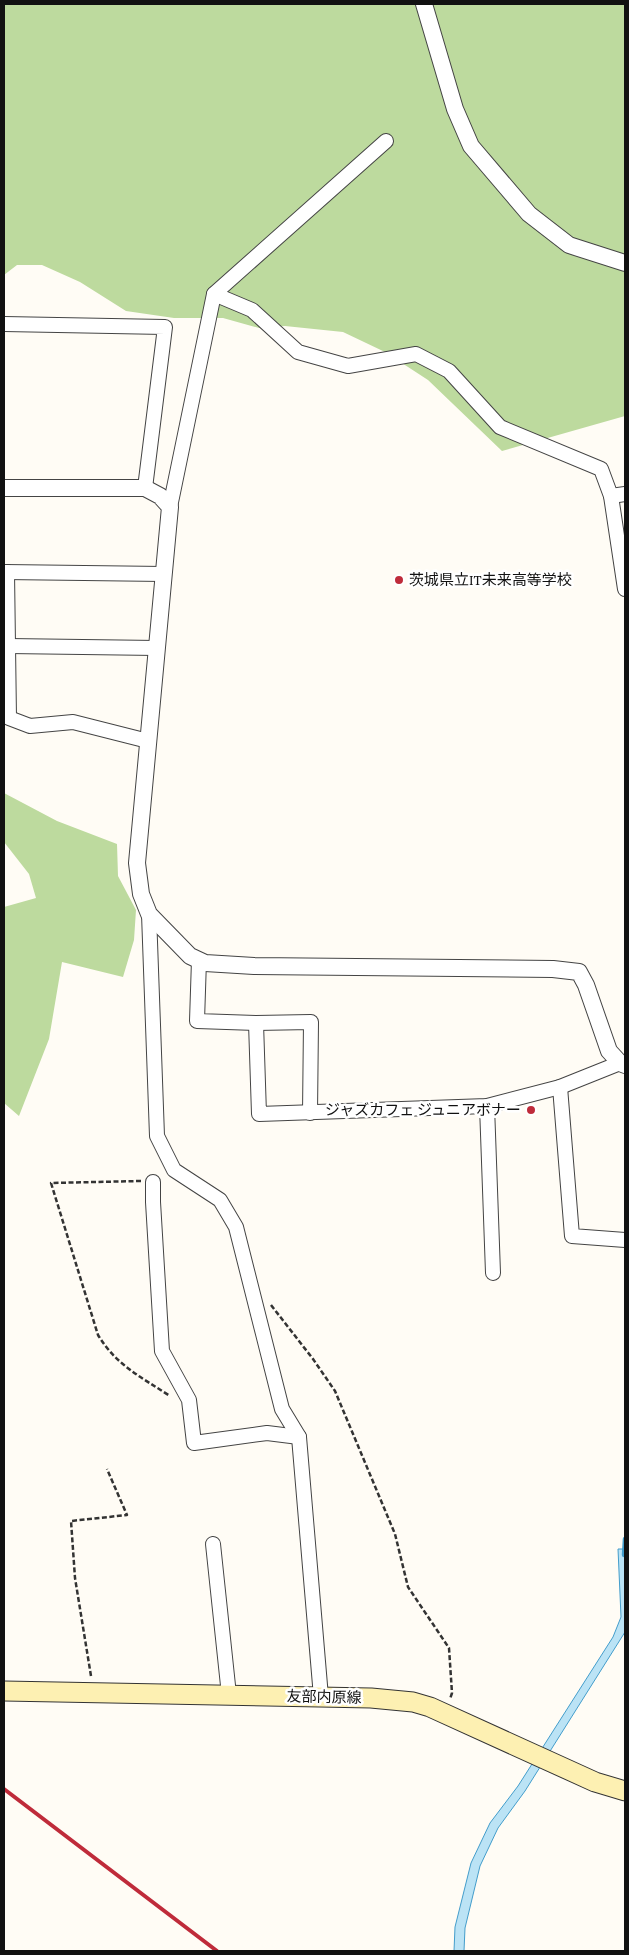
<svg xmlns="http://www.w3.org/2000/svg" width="629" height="1955" font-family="'Crimson Pro','Noto Sans JP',serif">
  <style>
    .forest { fill: #bdda9e }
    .water { fill: #bbe3f5; stroke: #439dcb }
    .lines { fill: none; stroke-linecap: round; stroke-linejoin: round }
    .stream { stroke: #439dcb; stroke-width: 4.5 }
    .minor-casing { stroke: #444; stroke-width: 16 }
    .tertiary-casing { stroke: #444; stroke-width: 18 }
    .secondary-casing { stroke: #333; stroke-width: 21 }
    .path { stroke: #333; stroke-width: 2.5; stroke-dasharray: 5 2.5; stroke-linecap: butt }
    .minor { stroke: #fff; stroke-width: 14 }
    .tertiary { stroke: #fff; stroke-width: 16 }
    .secondary { stroke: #fdf0b2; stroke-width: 19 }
    .rail { stroke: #bf2b3a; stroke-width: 4 }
    .poi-dot { fill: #bf2b3a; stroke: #fff; stroke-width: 2 }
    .labels { text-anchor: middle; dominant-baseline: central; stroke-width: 5; stroke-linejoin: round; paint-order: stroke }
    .poi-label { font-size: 15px; fill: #111; stroke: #fff; text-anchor: start }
    .street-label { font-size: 15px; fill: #111; stroke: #fff }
  </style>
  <rect width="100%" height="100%" fill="#fffcf5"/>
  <g class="forest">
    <path d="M4 4H625V416L502 451 428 380 385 352 343 332 285 326 259 328 223 318H174L126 311 80 282 42 265H17L4 275Z"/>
    <path d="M4 793 57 821 117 844 118 876 136 910 134 940 123 977 62 962 49 1039 19 1116 4 1103V907L36 898 29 874 4 842Z"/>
  </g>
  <path class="water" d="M618 1549H625V1632L525 1791 498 1828 480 1866 465 1928 464 1951H454L455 1927 471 1863 490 1823 518 1786 613 1637 621 1617Z"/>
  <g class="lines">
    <path class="stream" d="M624 1555 625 1539"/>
    <g class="minor-casing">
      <g id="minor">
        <path d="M214 294 252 310 298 352 348 366 416 354 449 371 500 427 601 469 611 496 625 589"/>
        <path d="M4 324 165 327 145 488"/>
        <path d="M611 496 625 494"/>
        <path d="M170 507 214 294 386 141"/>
        <path d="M4 572 164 574"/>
        <path d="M7 572 9 718 30 726 73 722 148 741"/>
        <path d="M8 646 157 648"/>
        <path d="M149 914 157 1136 174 1170 220 1200 236 1227 282 1409 299 1437 321 1697"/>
        <path d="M199 960 197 1021 256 1023 311 1022 310 1113"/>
        <path d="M256 1023 259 1114 487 1106 560 1087 620 1063"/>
        <path d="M560 1087 572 1236 625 1240"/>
        <path d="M487 1106 493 1273"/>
        <path d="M153 1182V1202L162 1351 189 1400 194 1443 267 1433 299 1437"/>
        <path d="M213 1544 229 1695"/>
      </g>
    </g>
    <g class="tertiary-casing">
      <g id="tertiary">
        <path d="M424 4 455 109 471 146 529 214 569 245 625 263"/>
        <path d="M4 488H145L160 496 170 507 137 863 141 894 149 914 190 956 205 963 254 966 553 969 579 972 586 985 609 1051 620 1063 625 1065"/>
      </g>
    </g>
    <g class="secondary-casing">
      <path id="secondary" d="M4 1691 371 1698 413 1702 430 1707 595 1782 625 1791"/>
    </g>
    <g class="path">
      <path d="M141 1181 51 1183 98 1335C116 1365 141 1377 170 1396"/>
      <path d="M271 1305 313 1359 335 1391 395 1534 408 1587 449 1648 452 1693 450 1699"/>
      <path d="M91 1676 75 1578 71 1521 127 1515 107 1469"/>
    </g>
    <use href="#minor" class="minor"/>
    <use href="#tertiary" class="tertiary"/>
    <use href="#secondary" class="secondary"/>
    <path class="rail" d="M4 1789 217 1951"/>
  </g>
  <g class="poi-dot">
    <circle cx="399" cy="580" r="5"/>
    <circle cx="531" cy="1110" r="5"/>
  </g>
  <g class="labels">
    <g class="poi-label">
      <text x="409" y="580">茨城県立IT未来高等学校</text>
      <text x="521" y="1110" text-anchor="end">ジャズカフェ ジュニアボナー</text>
    </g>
    <g class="street-label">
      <text transform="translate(324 1697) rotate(1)">友部内原線</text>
    </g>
  </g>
  <rect width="629" height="1955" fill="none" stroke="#111111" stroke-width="10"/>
</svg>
